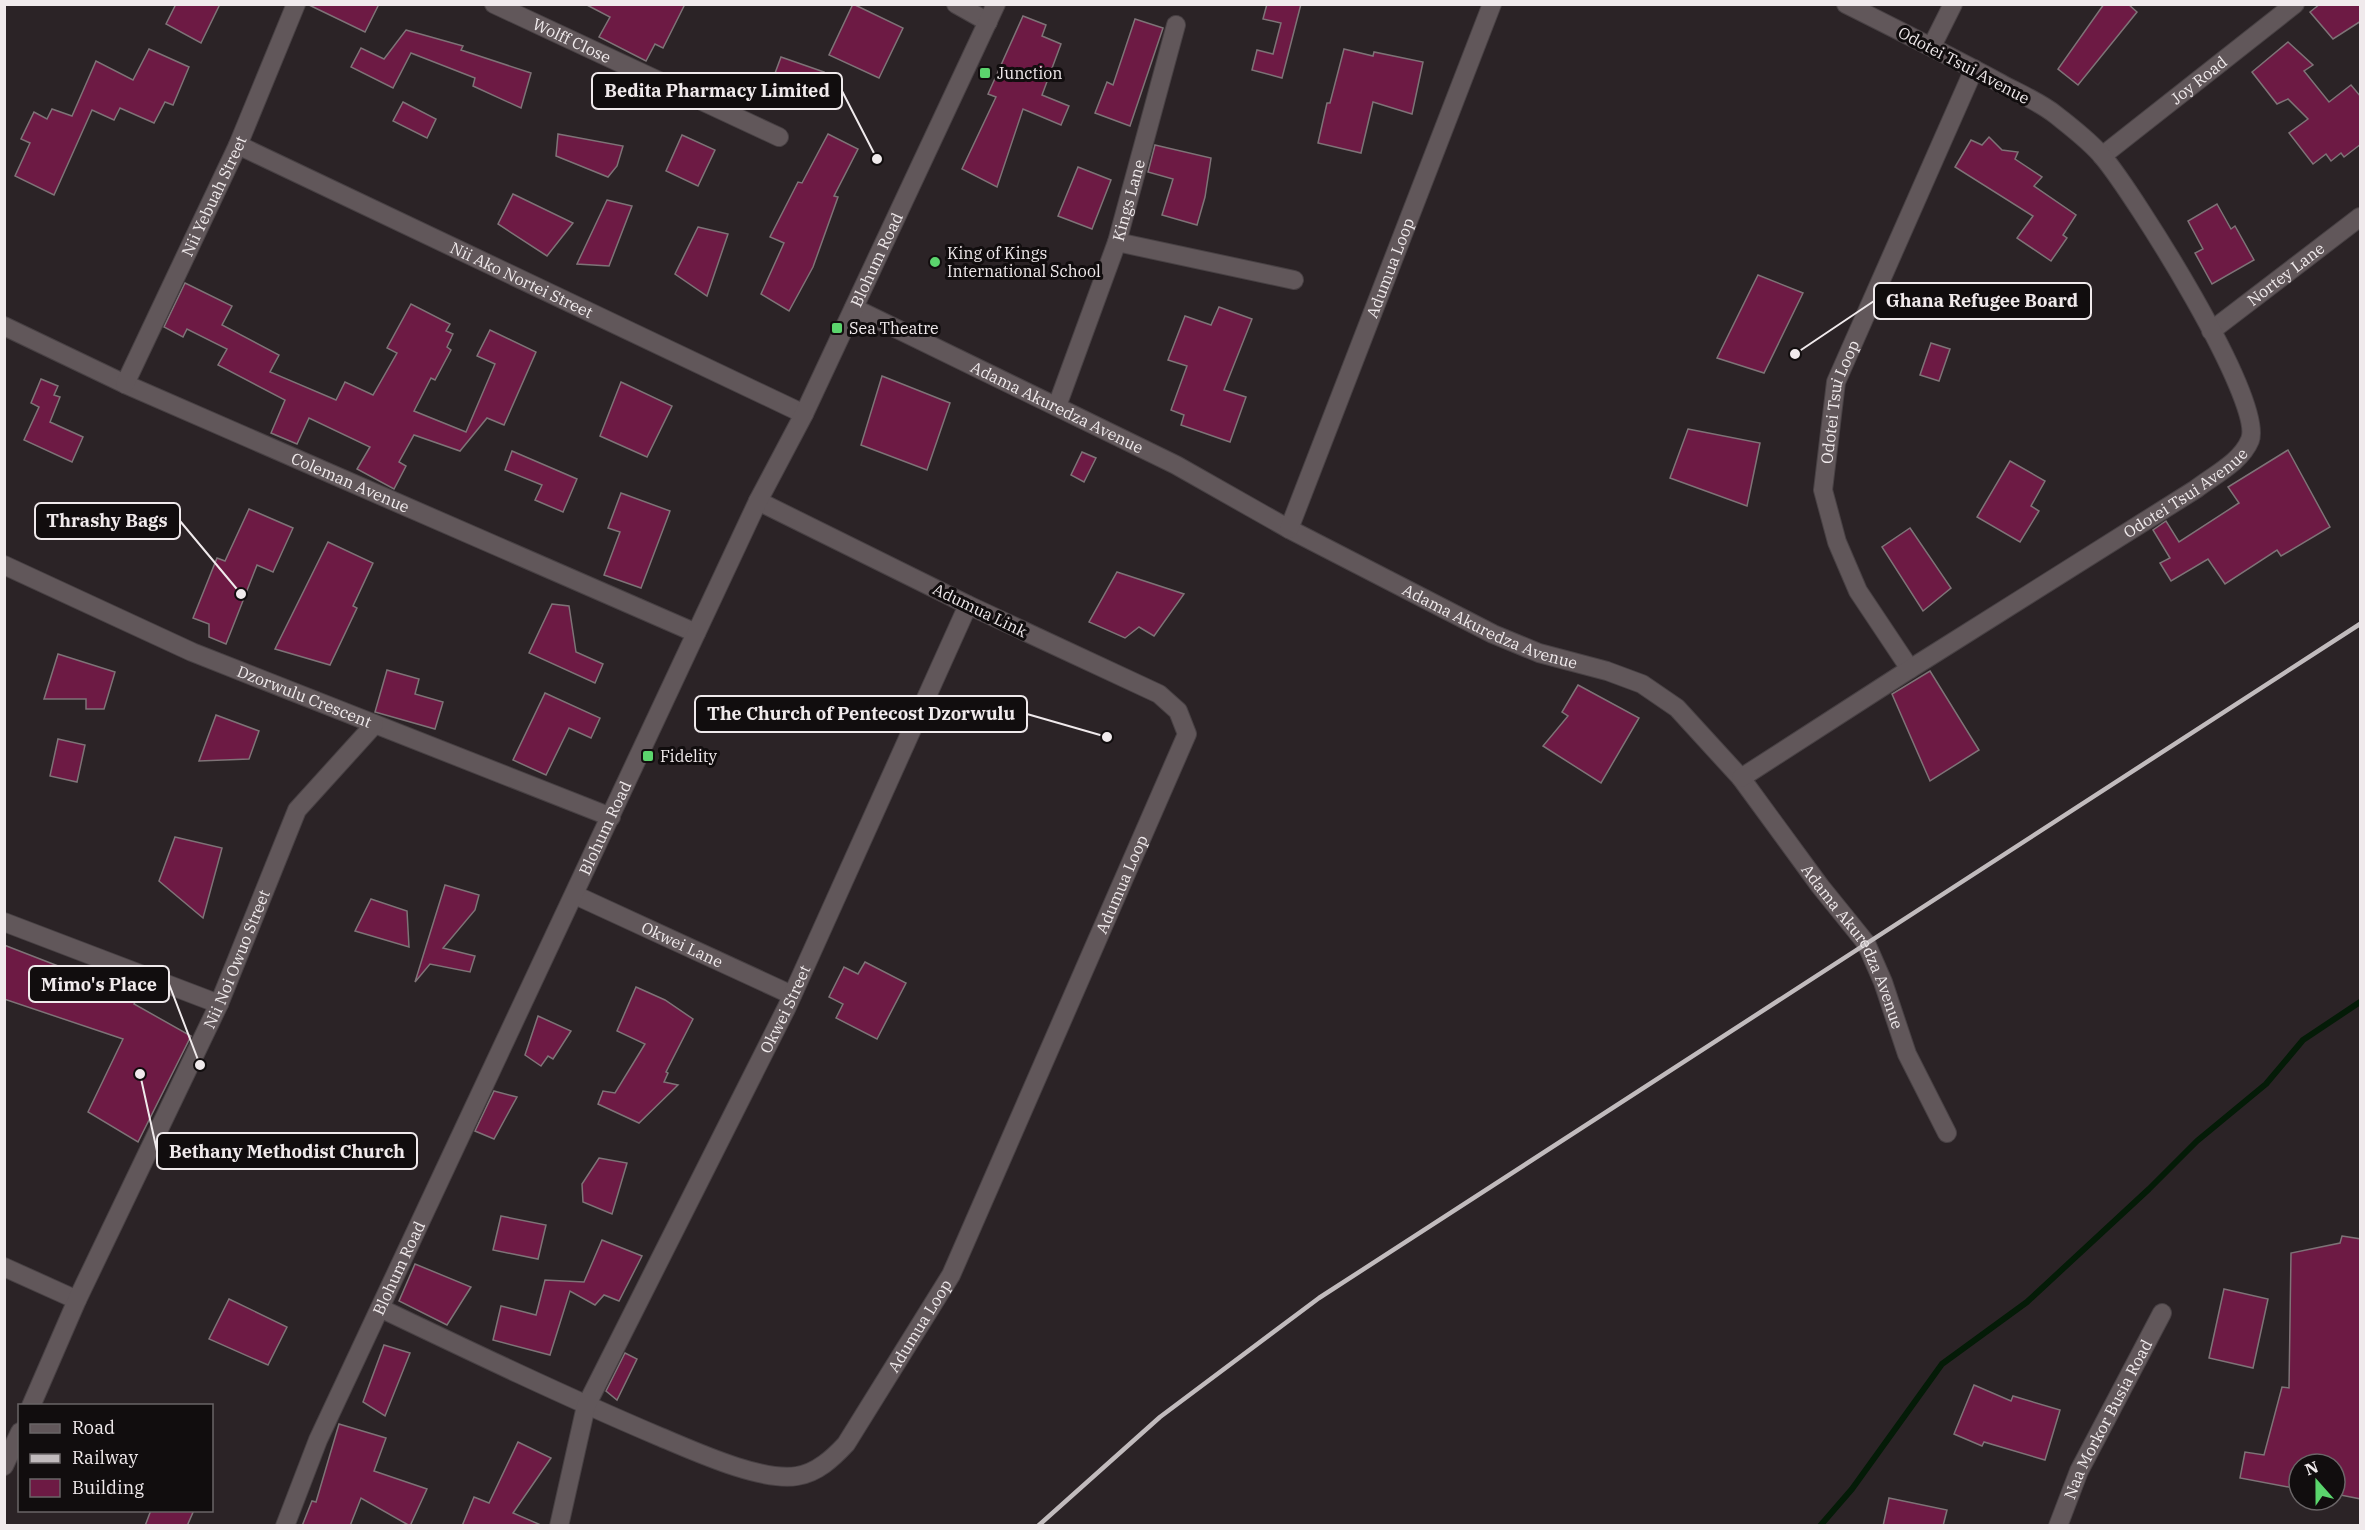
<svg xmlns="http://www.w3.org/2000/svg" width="2365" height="1530" font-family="'IBM Plex Serif',serif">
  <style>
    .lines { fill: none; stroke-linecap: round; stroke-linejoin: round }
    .stream { stroke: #041b07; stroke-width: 6 }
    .building { fill: #6d1a44; stroke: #7e7377; stroke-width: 1.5 }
    .street-casing { stroke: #484144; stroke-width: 20 }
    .street { stroke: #61575a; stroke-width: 18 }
    .rail { stroke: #c1bbbd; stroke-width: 4.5 }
    .poi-dot { fill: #5bd56d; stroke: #110d0e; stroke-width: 2 }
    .labels { text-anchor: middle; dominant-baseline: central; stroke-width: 6; stroke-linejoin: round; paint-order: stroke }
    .street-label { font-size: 16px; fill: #f0eaec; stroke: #110d0e }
    .poi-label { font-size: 16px; fill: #f0eaec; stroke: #110d0e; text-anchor: start }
    .leader { fill: none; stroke: #f0eaec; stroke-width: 2 }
    .callout-dot { fill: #f0eaec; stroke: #110d0e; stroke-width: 2 }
    .callout { fill: #110d0e; stroke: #f0eaec; stroke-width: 2 }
    .callout-label { font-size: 18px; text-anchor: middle; font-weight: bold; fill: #f0eaec }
  </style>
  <rect width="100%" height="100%" fill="#2b2326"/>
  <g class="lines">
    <path class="stream" d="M1820 1526 1852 1489 1942 1364 2027 1302 2149 1189 2197 1141 2266 1084 2303 1040 2360 1002"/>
  </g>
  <g class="building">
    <path d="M176 4H220L201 43 166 24Z"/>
    <path d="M307 4H379L365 32Z"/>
    <path d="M585 4H685L663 48 655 44 646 61 599 37 610 17Z"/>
    <path d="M853 4 903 28 879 78 829 55Z"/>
    <path d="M1267 4H1301L1282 78 1252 70 1257 50 1273 54 1281 23 1263 19Z"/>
    <path d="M2104 4H2128L2137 12 2078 85 2058 69Z"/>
    <path d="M2320 4H2361V21L2333 39 2310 12Z"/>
    <path d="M1023 16 1046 25 1042 36 1061 44 1042 95 1069 106 1061 125 1023 109 997 187 962 169 996 97 988 94Z"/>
    <path d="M1135 19 1163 28 1130 126 1095 113 1107 82 1113 85Z"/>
    <path d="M406 30 463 46 461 50 531 73 521 108 473 86 475 78 411 53 393 88 351 67 361 48 384 59Z"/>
    <path d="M2288 42 2313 65 2304 71 2329 102 2351 85 2361 97V144L2344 157 2341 153 2331 161 2326 154 2313 164 2289 133 2308 119 2288 99 2277 104 2252 72Z"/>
    <path d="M149 49 189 67 173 105 165 102 154 123 120 108 114 120 92 110 54 195 15 176 30 143 21 139 34 112 47 119 52 109 72 116 96 61 133 80Z"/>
    <path d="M1344 49 1373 56 1374 52 1423 62 1412 114 1373 102 1361 153 1318 143 1327 103H1330Z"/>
    <path d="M781 57 824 72 814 99 771 84Z"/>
    <path d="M403 102 436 119 427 138 393 121Z"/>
    <path d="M558 134 623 146 617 166 608 177 556 156Z"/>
    <path d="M828 134 858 149 834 196 838 197 813 267 789 311 761 294 784 243 770 237 798 182 802 183Z"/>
    <path d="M682 135 715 150 698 186 666 171Z"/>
    <path d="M1989 137 2002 150 2018 152 2015 159 2042 177 2034 186 2076 215 2063 235 2067 238 2051 261 2017 238 2033 216 1955 167 1971 140 1982 145Z"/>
    <path d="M1155 145 1211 158 1205 197 1197 225 1162 215 1173 179 1148 172Z"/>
    <path d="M1078 167 1111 180 1092 229 1058 216Z"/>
    <path d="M513 194 573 223 547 256 498 224Z"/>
    <path d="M607 200 632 206 609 266 577 264Z"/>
    <path d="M2217 204 2231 229 2235 226 2254 260 2212 284 2195 253 2203 249 2188 221Z"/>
    <path d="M698 227 728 234 707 296 675 274Z"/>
    <path d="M1758 275 1803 293 1764 373 1717 358Z"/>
    <path d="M185 283 232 306 222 325 279 355 270 372 336 400 345 382 373 395 397 353 387 348 411 304 450 324 446 331 453 334 447 347 451 350 435 380 431 378 414 411 466 432 495 364 477 356 490 330 536 352 504 425 487 418 460 451 414 435 399 462 406 466 394 489 357 469 370 447 309 418 297 444 271 433 285 400 218 365 227 349 187 329 183 337 164 327Z"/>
    <path d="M1219 307 1252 319 1224 390 1246 397 1230 442 1181 425 1184 415 1171 410 1187 366 1168 360 1185 316 1211 325Z"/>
    <path d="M1931 343 1950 349 1939 381 1920 375Z"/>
    <path d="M882 376 950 403 927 470 861 445Z"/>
    <path d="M41 379 58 386 54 395 60 397 50 422 83 437 72 462 24 440 39 407 31 403Z"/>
    <path d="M621 382 672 406 647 457 600 436Z"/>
    <path d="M1688 429 1760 443 1747 506 1670 478Z"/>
    <path d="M2288 450 2330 527 2281 556 2277 550 2225 584 2208 559 2171 581 2160 563 2170 558 2153 530 2166 521 2179 542 2239 503 2228 487Z"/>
    <path d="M512 451 577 479 563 512 535 500 542 485 505 470Z"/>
    <path d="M1082 452 1096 458 1084 482 1071 475Z"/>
    <path d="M2010 461 2045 481 2031 506 2039 511 2020 542 1977 517Z"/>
    <path d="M621 493 670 511 641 588 604 575 620 532 608 528Z"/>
    <path d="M249 509 293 528 273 572 257 565 226 644 209 637V624L193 618 217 558 225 561Z"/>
    <path d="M1910 528 1951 588 1923 611 1882 547Z"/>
    <path d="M328 542 373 563 353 606 357 608 330 665 275 649Z"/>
    <path d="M1117 572 1184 594 1154 636 1139 627 1125 638 1089 622Z"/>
    <path d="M552 604 569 606 576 652 603 664 595 683 529 653Z"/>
    <path d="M58 654 115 672 104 709H86V699H44Z"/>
    <path d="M387 670 419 679 415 694 443 702 435 729 375 712Z"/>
    <path d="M1930 671 1979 750 1930 781 1892 694Z"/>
    <path d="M1578 685 1639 718 1601 783 1543 746 1568 716 1562 712Z"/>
    <path d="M545 693 600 718 591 738 569 728 546 775 513 760Z"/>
    <path d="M216 715 259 731 249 759 199 761Z"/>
    <path d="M58 739 85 745 77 782 50 776Z"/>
    <path d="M175 837 222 848 203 918 159 881Z"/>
    <path d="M445 885 479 895 475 910 443 948 475 956 470 972 430 964 415 982Z"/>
    <path d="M371 899 407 911 409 947 355 931Z"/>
    <path d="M4 945 138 997 134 1004 191 1036 138 1142 88 1112 123 1039 4 999Z"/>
    <path d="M865 962 906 983 877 1039 836 1018 843 1004 829 997 844 967 858 974Z"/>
    <path d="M636 987 665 1000 693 1019 666 1072 668 1073 664 1082 678 1085 639 1123 598 1104 603 1091 615 1093 645 1044 617 1031Z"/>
    <path d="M538 1016 571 1031 553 1059 548 1056 541 1066 525 1055Z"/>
    <path d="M494 1091 517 1097 494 1139 475 1131Z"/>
    <path d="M599 1158 627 1163 612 1214 583 1202 582 1184Z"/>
    <path d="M501 1216 546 1225 538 1259 493 1250Z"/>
    <path d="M2342 1236 2361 1239V1499L2335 1494V1464H2299V1489L2240 1478 2245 1452 2264 1455 2282 1387 2289 1388 2291 1253 2340 1243Z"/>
    <path d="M602 1240 642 1256 619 1301 604 1295 595 1305 570 1291 550 1355 493 1340 501 1306 536 1315 545 1280 584 1282Z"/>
    <path d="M415 1264 471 1287 447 1325 399 1301Z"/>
    <path d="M2224 1289 2268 1299 2253 1368 2209 1358Z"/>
    <path d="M229 1299 287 1327 268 1365 209 1339Z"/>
    <path d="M384 1345 410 1353 385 1416 363 1402Z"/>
    <path d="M625 1353 637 1359 617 1400 606 1391Z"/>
    <path d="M1974 1385 2011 1401 2013 1396 2060 1410 2045 1460 1984 1442 1982 1446 1954 1434Z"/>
    <path d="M339 1424 386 1438 374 1471 427 1489 410 1526 361 1498 350 1526H302L312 1501 316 1502Z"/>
    <path d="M518 1442 551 1458 513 1513 543 1526H462L474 1497 489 1503Z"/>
    <path d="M1889 1498 1947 1510 1943 1526H1883Z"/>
    <path d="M151 1510H194L187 1526H145Z"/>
  </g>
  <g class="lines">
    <g class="street-casing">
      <g id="street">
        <path id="s1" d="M494 4 779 137"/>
        <path d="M956 4 988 22"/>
        <path d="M1932 46 1953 4"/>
        <path id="s2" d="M238 145 804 414"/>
        <path id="s3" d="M2102 156 2295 4"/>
        <path d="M1117 242 1294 280"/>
        <path id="s4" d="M854 308 1176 465 1289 529 1493 634 1539 653 1607 671 1642 684 1677 708 1741 778 1820 886 1866 943 1883 982 1907 1054 1947 1133"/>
        <path id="s5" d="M4 326 125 384 696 633"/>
        <path id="s6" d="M2211 331 2360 217"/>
        <path id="s7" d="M125 384 238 145 296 4"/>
        <path id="s8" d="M1057 406 1117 242 1176 25"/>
        <path id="s9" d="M1289 529 1492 4"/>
        <path id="s10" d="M4 565 192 652 611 817"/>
        <path id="s11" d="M1910 669 1858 591 1837 542 1823 490 1836 382 1974 69"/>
        <path id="s12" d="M1741 778 1910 669 2196 489C2214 475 2241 462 2250 440 2265 401 2134 194 2103 157 2091 142 2071 127 2056 115 2040 102 2018 93 2000 83 1950 56 1898 30 1846 4"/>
        <path id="s13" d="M575 895 792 995"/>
        <path d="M4 922 219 1004"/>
        <path d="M4 1267 77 1300"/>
        <path id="s14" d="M380 1308C472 1352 564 1396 658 1436 692 1450 760 1482 797 1476 817 1473 833 1458 846 1444L951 1275 1187 734 1178 711 1159 694 968 605 758 501"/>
        <path id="s15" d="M31 1406 77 1300 219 1004 297 810 374 725"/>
        <path d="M4 1466 20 1432"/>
        <path id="s16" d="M285 1526 318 1440 758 501 804 414 996 4"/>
        <path id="s17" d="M559 1526 586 1406 787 1007 968 605"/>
        <path id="s18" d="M2058 1526 2079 1471 2162 1313"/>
      </g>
    </g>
    <use href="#street" class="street"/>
    <path class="rail" d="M1038 1526 1160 1417 1319 1298 2360 624"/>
  </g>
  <g class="poi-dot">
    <rect x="979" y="67" width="12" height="12" rx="3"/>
    <circle cx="935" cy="262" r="6"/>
    <rect x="831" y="322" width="12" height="12" rx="3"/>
    <rect x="642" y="750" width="12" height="12" rx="3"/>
  </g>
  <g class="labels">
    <g class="street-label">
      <text stroke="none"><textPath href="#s1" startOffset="86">Wolff Close</textPath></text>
      <text transform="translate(1964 65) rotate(28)">Odotei Tsui Avenue</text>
      <text stroke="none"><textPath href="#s3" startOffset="123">Joy Road</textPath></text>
      <text stroke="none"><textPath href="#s7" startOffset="208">Nii Yebuah Street</textPath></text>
      <text stroke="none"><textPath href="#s8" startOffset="218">Kings Lane</textPath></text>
      <text stroke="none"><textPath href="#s16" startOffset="1398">Blohum Road</textPath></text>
      <text stroke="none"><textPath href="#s9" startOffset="280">Adumua Loop</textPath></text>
      <text stroke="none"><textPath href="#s6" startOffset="94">Nortey Lane</textPath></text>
      <text stroke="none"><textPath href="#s2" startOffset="314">Nii Ako Nortei Street</textPath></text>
      <text stroke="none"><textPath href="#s11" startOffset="291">Odotei Tsui Loop</textPath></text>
      <text stroke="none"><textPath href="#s4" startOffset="226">Adama Akuredza Avenue</textPath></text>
      <text stroke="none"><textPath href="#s5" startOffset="380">Coleman Avenue</textPath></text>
      <text stroke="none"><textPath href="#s12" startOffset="528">Odotei Tsui Avenue</textPath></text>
      <text transform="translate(980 610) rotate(26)">Adumua Link</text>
      <text stroke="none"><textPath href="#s4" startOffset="712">Adama Akuredza Avenue</textPath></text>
      <text stroke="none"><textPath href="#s10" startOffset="328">Dzorwulu Crescent</textPath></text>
      <text stroke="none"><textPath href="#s16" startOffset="768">Blohum Road</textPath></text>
      <text stroke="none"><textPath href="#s14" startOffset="1137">Adumua Loop</textPath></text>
      <text stroke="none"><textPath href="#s13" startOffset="118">Okwei Lane</textPath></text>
      <text stroke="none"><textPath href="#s4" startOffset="1216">Adama Akuredza Avenue</textPath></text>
      <text stroke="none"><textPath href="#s15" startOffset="492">Nii Noi Owuo Street</textPath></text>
      <text stroke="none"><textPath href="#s17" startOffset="567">Okwei Street</textPath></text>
      <text stroke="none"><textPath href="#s16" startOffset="282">Blohum Road</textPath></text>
      <text stroke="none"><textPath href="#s14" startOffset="651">Adumua Loop</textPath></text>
      <text stroke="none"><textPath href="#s18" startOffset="118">Naa Morkor Busia Road</textPath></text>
    </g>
    <g class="poi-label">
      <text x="997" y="73">Junction</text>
      <text x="947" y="253">King of Kings<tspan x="947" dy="18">International School</tspan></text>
      <text x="849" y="328">Sea Theatre</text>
      <text x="660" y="756">Fidelity</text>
    </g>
  </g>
  <path class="leader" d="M877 159L842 91M1795 354L1874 301M241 594L180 521M1107 737L1027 714M200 1065L169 984M140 1074L157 1151"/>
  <g class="callout-dot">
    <circle cx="877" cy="159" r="6"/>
    <circle cx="1795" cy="354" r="6"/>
    <circle cx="241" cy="594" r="6"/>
    <circle cx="1107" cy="737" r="6"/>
    <circle cx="200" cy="1065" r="6"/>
    <circle cx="140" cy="1074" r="6"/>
  </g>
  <g class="callout">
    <rect x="592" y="73" width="250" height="36" rx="6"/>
    <rect x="1874" y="283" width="217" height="36" rx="6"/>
    <rect x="35" y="503" width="145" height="36" rx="6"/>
    <rect x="695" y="696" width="332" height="36" rx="6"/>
    <rect x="29" y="966" width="140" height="36" rx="6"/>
    <rect x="157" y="1133" width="260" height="36" rx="6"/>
  </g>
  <g class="callout-label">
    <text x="717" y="97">Bedita Pharmacy Limited</text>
    <text x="1982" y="307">Ghana Refugee Board</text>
    <text x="107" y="527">Thrashy Bags</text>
    <text x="861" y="720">The Church of Pentecost Dzorwulu</text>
    <text x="99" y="991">Mimo's Place</text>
    <text x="287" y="1158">Bethany Methodist Church</text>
  </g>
  <rect width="2365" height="1530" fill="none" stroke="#f0eaec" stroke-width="12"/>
  <rect x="18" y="1404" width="195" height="108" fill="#110d0e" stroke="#6a6567" stroke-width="1.5"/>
  <rect x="30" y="1424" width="30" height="9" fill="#61575a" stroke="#6a6567" stroke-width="1.5"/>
  <text x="72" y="1434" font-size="18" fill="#f0eaec">Road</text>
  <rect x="30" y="1454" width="30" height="9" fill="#c1bbbd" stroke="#6a6567" stroke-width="1.5"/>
  <text x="72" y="1464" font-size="18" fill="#f0eaec">Railway</text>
  <rect x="30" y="1479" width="30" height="18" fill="#6d1a44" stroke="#6a6567" stroke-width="1.5"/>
  <text x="72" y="1494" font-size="18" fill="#f0eaec">Building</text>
  <g transform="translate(2317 1482) rotate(339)"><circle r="28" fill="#110d0e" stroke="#6a6567" stroke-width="1.5"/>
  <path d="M0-4.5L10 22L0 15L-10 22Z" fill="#5bd56d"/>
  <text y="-9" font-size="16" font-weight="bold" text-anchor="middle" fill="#f0eaec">N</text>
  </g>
</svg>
